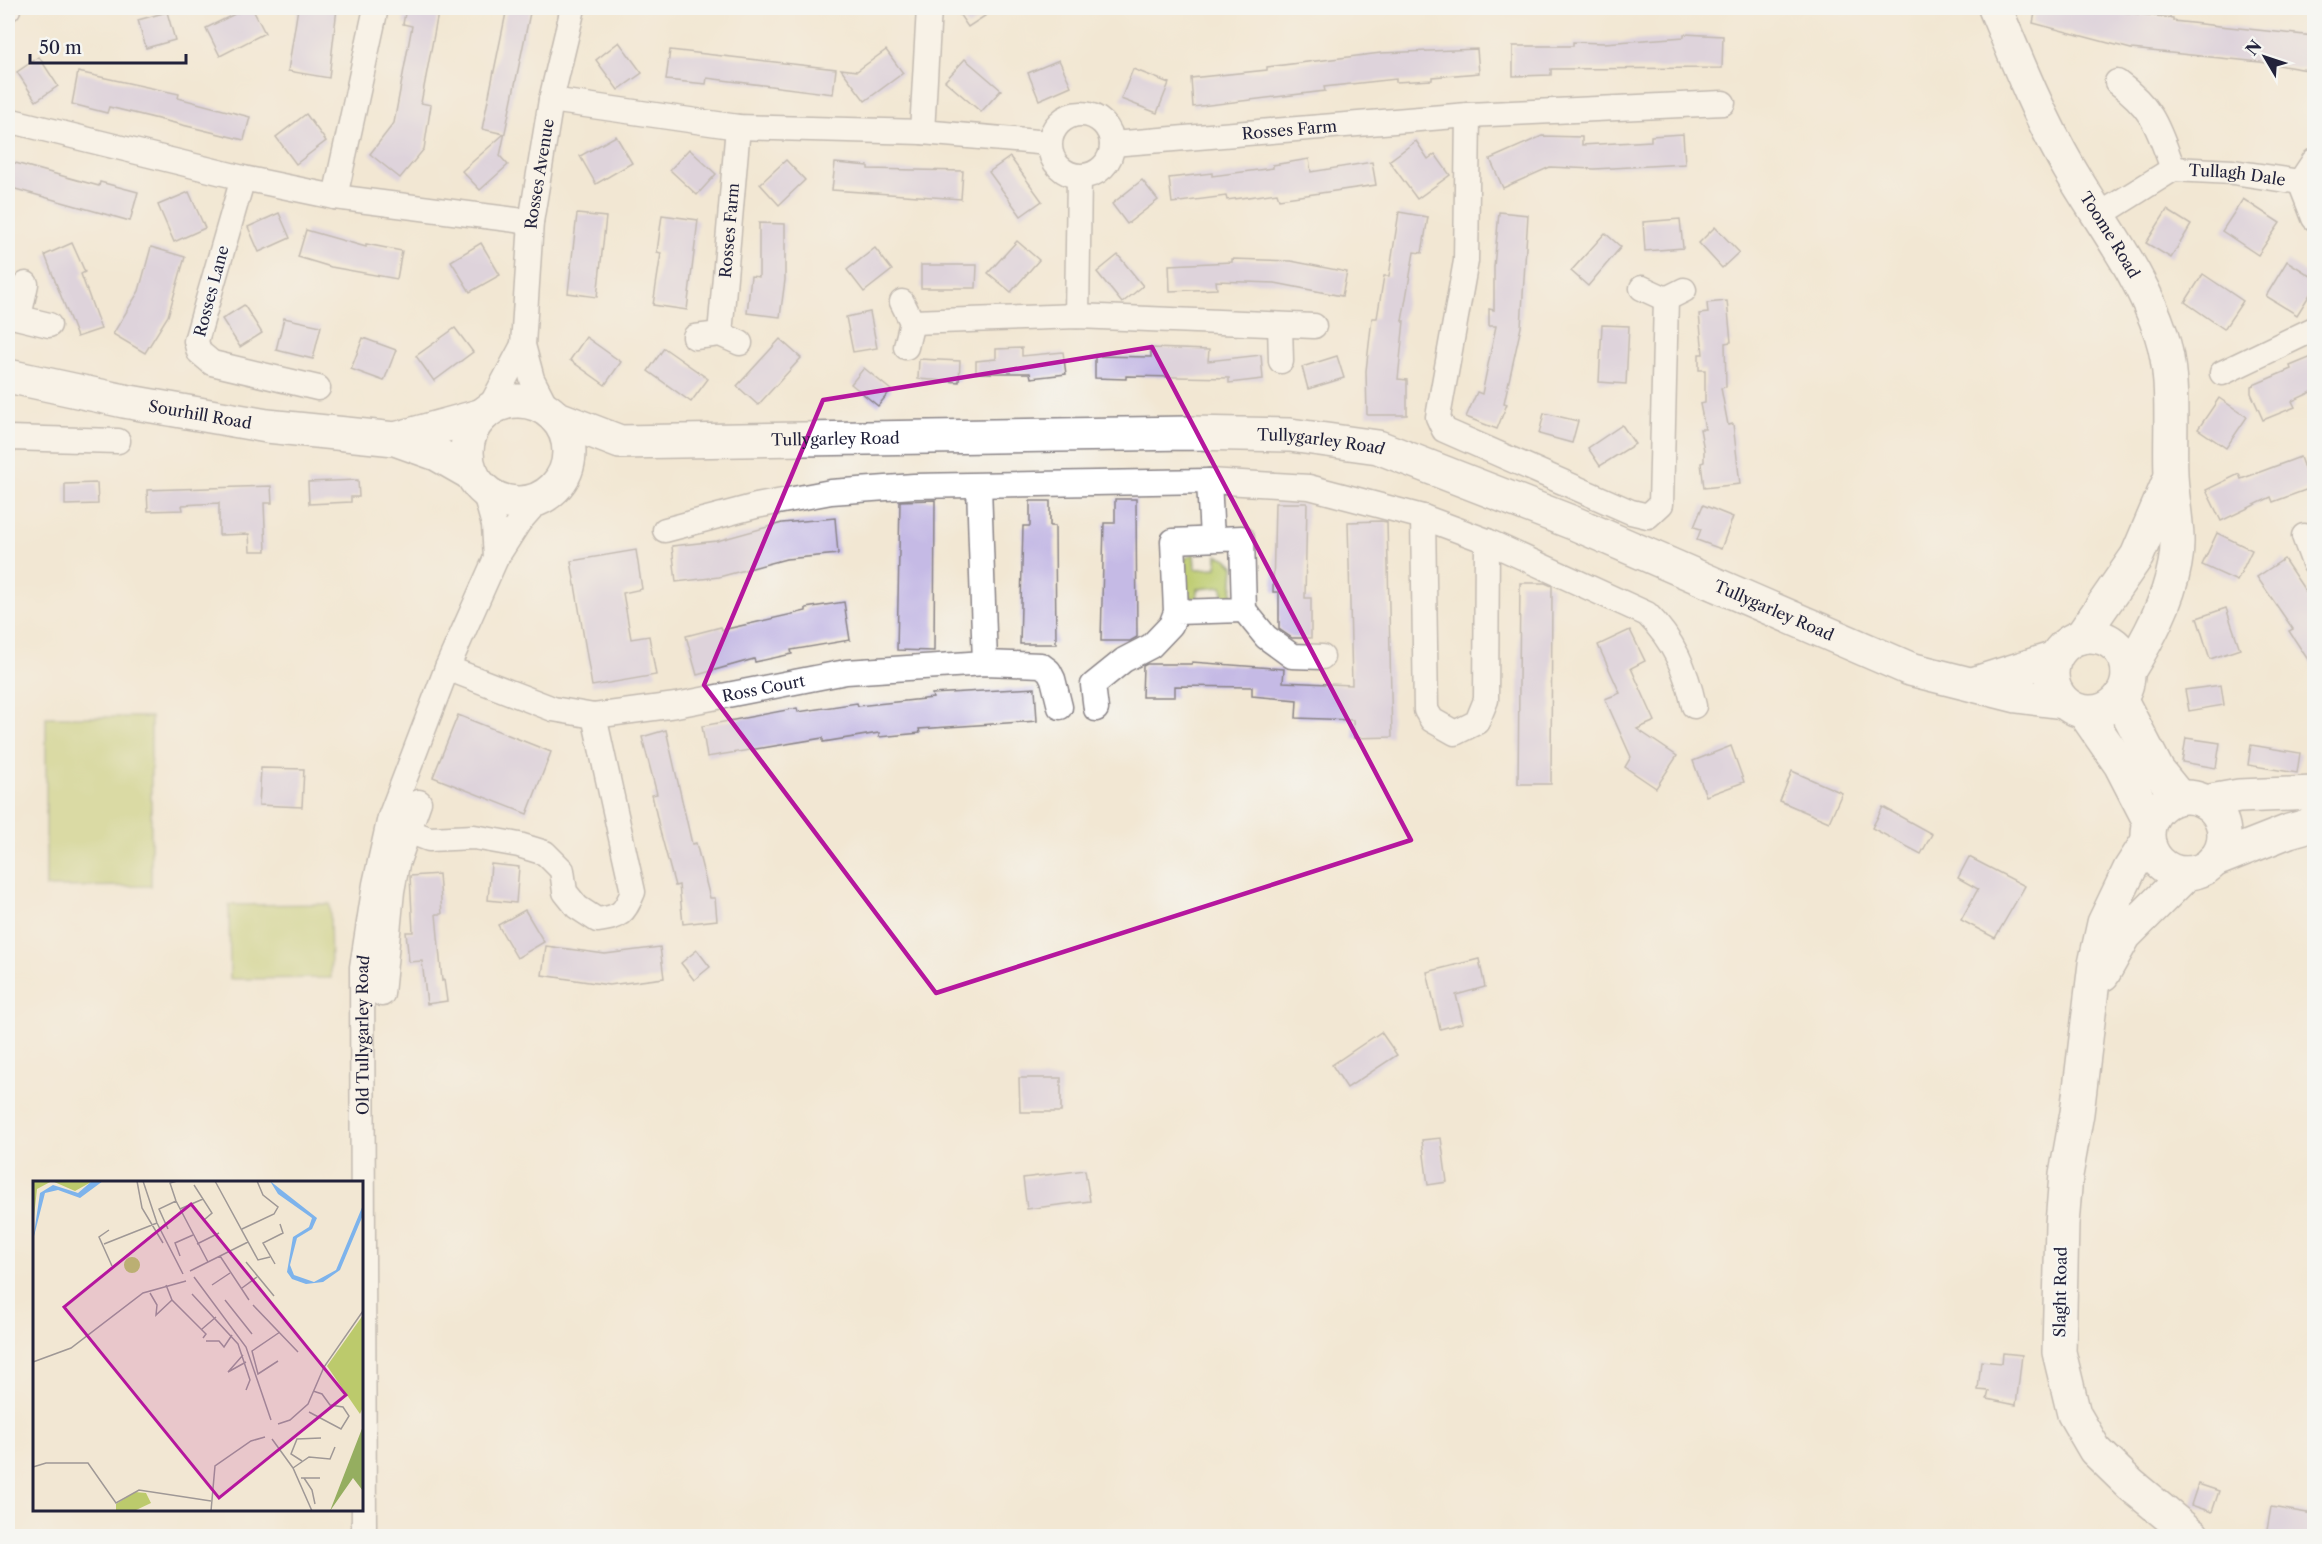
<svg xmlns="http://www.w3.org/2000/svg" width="2322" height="1544" font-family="'Libre Caslon Text',serif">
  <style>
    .green { fill: #bcca6c; stroke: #6f7654; stroke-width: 1.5 }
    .building { fill: #c5bae5 }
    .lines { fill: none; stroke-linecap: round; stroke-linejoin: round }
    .street-casing { stroke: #8a8487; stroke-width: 27 }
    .secondary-casing { stroke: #8a8487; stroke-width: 36 }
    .street { stroke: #fff; stroke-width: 24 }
    .secondary { stroke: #fff; stroke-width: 33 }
    .marked { fill: none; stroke: #b5179e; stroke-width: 4.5; stroke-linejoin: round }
    .labels { text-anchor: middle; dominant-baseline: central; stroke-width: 4.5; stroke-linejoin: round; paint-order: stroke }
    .street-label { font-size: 16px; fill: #22223b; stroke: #f6f6f2 }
    .inset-road { fill: none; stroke: #9f9896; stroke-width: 1.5 }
    .view { fill: #b5179e; fill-opacity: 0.15; stroke: #b5179e; stroke-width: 3 }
    .inset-edge { fill: none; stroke: #22223b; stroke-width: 3 }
  </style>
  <rect width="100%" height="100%" fill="#f6f6f2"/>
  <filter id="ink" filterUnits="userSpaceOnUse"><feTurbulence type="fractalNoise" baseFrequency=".0167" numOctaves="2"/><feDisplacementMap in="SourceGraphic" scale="12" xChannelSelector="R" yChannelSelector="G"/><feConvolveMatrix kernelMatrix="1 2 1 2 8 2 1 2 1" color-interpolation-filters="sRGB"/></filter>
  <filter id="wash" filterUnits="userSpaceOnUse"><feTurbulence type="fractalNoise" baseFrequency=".008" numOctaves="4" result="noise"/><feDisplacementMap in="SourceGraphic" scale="24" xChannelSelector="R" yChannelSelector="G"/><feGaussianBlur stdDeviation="1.35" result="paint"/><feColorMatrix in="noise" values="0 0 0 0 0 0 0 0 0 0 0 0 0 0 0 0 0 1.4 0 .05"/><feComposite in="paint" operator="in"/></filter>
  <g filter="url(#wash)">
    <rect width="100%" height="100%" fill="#f2e7d3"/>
    <g class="green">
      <path d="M1194 553 1195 569 1217 568V555L1227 559 1234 566 1232 596 1224 602 1222 587 1197 589 1198 600 1188 596 1181 588 1185 559Z"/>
      <path d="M46 717H151V886L46 887Z"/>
      <path d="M330 904 331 978 230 979 229 905Z"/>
    </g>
    <g id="blocks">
      <g class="building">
        <path d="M247 8H252L265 33 220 56 206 28Z"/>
        <path d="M298 8H337L329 78 288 71Z"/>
        <path d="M406 8H439L421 103 431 105 424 149 400 178 370 154 394 123 412 26 403 24Z"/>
        <path d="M507 8H531L500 156 508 165 480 190 462 171 504 134 482 129Z"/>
        <path d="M955 8H997L968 27Z"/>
        <path d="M2036 8H2124L2123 12 2173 18V21L2314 36V71L2260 62 2131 49 2033 23Z"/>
        <path d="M167 12 175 40 146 48 138 20Z"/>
        <path d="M1684 34 1723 36 1722 68 1551 69V75L1513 76V46H1573V42L1604 43 1684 37Z"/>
        <path d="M619 42 642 73 618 90 596 60Z"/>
        <path d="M1477 49 1479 73 1432 77V80L1396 82V79L1324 87 1325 91 1193 107 1191 78 1267 70V67L1381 53Z"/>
        <path d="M670 50 836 69 833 94 707 78 706 84 666 80Z"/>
        <path d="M886 50 903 73 865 101 841 69 857 71Z"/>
        <path d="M39 57 58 86 36 101 17 72Z"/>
        <path d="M965 59 1001 90 981 112 945 81Z"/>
        <path d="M1059 60 1071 86 1039 100 1028 73Z"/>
        <path d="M1133 69 1169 83 1157 113 1121 99Z"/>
        <path d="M78 72 179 94 178 98 250 117 244 140 109 107 107 113 72 104Z"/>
        <path d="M306 114 326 141 296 164 276 137Z"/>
        <path d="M1683 134 1685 164 1594 169 1550 167 1503 188 1490 159 1542 136 1582 137V145L1651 141V136Z"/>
        <path d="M616 136 632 163 596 184 580 156Z"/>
        <path d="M1416 141 1428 159 1435 154 1450 175 1417 199 1389 161Z"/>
        <path d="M689 149 716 174 697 195 670 170Z"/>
        <path d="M1010 157 1042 201 1021 216 989 172Z"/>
        <path d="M1309 159 1311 172 1372 162 1376 185 1279 199 1277 193 1227 200 1226 196 1172 203 1169 178 1212 173V176L1273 168V165Z"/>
        <path d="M786 160 805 180 779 205 760 184Z"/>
        <path d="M8 161 99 186 100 182 138 192 130 221 8 187Z"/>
        <path d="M835 163 868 166V169L963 171 961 199 832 190Z"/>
        <path d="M1142 180 1158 200 1127 224 1112 204Z"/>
        <path d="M189 192 205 228 174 242 158 205Z"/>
        <path d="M2243 199 2280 223 2258 255 2222 231Z"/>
        <path d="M2167 210 2191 225 2171 258 2146 243Z"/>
        <path d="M1399 212 1428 217 1422 253 1414 252 1402 321H1404L1398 379 1407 380V415H1367L1366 371 1372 318H1377L1384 276H1389Z"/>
        <path d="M1499 212 1528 215 1521 327 1504 403 1507 404 1497 429 1466 417 1477 392 1482 394 1496 326H1489V309L1494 310V267Z"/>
        <path d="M279 213 290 238 259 252 248 227Z"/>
        <path d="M577 214 606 217 597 297 568 293Z"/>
        <path d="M662 215 698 220 687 310 653 305 661 253 657 252Z"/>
        <path d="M1680 219 1683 248 1645 251 1643 222Z"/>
        <path d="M759 223 785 224V280L780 317 747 313 751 276 759 277Z"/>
        <path d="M1715 227 1739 252 1722 268 1699 243Z"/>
        <path d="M306 230 366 247V244L402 251 397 279 331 267 298 257Z"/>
        <path d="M1605 233 1621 247 1588 286 1571 271Z"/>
        <path d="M1017 241 1039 260 1011 292 988 273Z"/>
        <path d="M72 243 85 272 81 274 101 329 77 337 45 255Z"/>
        <path d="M481 243 500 275 470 292 451 261Z"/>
        <path d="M151 247 185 257 168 316 145 353 113 334 139 291Z"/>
        <path d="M875 248 892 270 864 292 847 270Z"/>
        <path d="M1118 255 1143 286 1122 303 1097 272Z"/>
        <path d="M1232 259 1291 261 1347 272 1342 296 1275 283 1216 281 1217 289 1170 291 1169 265 1232 262Z"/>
        <path d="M2287 261 2314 278V288L2297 315 2266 296Z"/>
        <path d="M921 265H977L976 288H921Z"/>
        <path d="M2203 274 2243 301 2224 329 2185 302Z"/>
        <path d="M1727 301 1731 342 1725 343 1726 387 1721 388 1728 425 1733 424 1740 484 1704 488 1701 463 1704 462V450L1700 429H1705L1700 404 1705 403V370H1699V354H1703L1699 314 1708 313 1707 303Z"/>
        <path d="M244 305 262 333 240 347 222 319Z"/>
        <path d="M870 312 877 348 853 352 846 317Z"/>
        <path d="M284 318 321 326 313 359 276 350Z"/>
        <path d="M1602 325 1629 326 1626 384 1599 382Z"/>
        <path d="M455 328 473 352 434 381 416 356Z"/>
        <path d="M586 337 621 362 605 385 570 360Z"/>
        <path d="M363 338 396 350 384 381 351 369Z"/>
        <path d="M780 339 801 358 758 405 737 386Z"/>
        <path d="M664 348 708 379 691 402 648 371Z"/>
        <path d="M1022 348V356L1063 352 1066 374 1031 378 1030 373H976V361L996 359V349Z"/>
        <path d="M1151 348 1209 350 1208 361 1261 355 1263 379 1229 383V378L1126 376V379L1095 378V356L1151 357Z"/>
        <path d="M1337 356 1344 378 1308 389 1302 367Z"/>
        <path d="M2314 356V391L2292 401 2295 407 2263 420 2251 393V386L2291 369 2290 366Z"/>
        <path d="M919 359 960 361 959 382 918 379Z"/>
        <path d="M864 368 891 390 878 406 851 384Z"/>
        <path d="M2219 398 2247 417 2226 448 2198 429Z"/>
        <path d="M1544 413 1578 421 1572 443 1539 434Z"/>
        <path d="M1622 425 1635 444 1600 466 1588 448Z"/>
        <path d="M2300 457 2311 488 2273 502 2271 497 2221 521 2206 490 2239 474 2241 479Z"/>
        <path d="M358 480 359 497H351V502L309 504 308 482Z"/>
        <path d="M97 483 98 504 65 505V484Z"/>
        <path d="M271 486 272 503H264L266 551H250L249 534 219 535V503L182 505 183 510 148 511 147 490Z"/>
        <path d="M1115 499H1136L1137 637 1130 641H1101L1104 523H1115Z"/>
        <path d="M935 500 934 651 897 650 900 501Z"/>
        <path d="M1030 501H1050V526H1055L1056 644H1020L1023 526H1030Z"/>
        <path d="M1275 503H1307L1305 598H1311V638H1292L1279 629V592H1273Z"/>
        <path d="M1703 505 1733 517 1721 549 1697 540 1701 529 1694 527Z"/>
        <path d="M835 518 838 554 786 559 719 577 676 582 672 546 717 541 782 523Z"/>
        <path d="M1381 521 1387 522 1392 737 1354 738 1353 720 1296 718 1297 700 1252 696V687L1175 686V697H1142L1143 666 1147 664H1192V662L1284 669 1283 682 1352 685 1348 522Z"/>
        <path d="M2217 533 2252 550 2237 581 2202 565Z"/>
        <path d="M636 550 642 589 623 593 631 639 649 636 656 675 592 686 571 561Z"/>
        <path d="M2284 559 2314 604V669L2289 631 2293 629 2257 577Z"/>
        <path d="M1520 583H1545L1552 586 1551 784H1518Z"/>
        <path d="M844 602 850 640 791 650 792 654 755 662 754 659 697 675 686 636 721 627 722 630 806 611V608Z"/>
        <path d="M2226 608 2240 649 2210 659 2197 618Z"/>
        <path d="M1630 630 1645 661 1631 668 1655 721 1637 729 1677 756 1656 788 1625 767 1631 757 1605 699 1620 693 1598 645Z"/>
        <path d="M2221 685 2224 705 2189 711 2185 690Z"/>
        <path d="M1035 688 1037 721 919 729 920 733 879 737V733L823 742V738L707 757 702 726 797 708 798 712 857 703 858 706 933 698 932 694Z"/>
        <path d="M458 715 551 752 527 814 433 777Z"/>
        <path d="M666 730 692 844 696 843 710 898H715L717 920 683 924 679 885 675 886 660 831 652 795 657 794 642 737Z"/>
        <path d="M2186 738 2220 743 2216 768 2182 762Z"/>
        <path d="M2251 745 2300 753 2297 773 2248 765Z"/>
        <path d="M1731 746 1744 782 1706 796 1693 761Z"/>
        <path d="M261 768 304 769 302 807 259 805Z"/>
        <path d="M1792 771 1842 793 1829 822 1780 801Z"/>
        <path d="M1883 807 1932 834 1921 854 1872 828Z"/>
        <path d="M1969 857 2025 886 1995 938 1961 920 1978 889 1958 878Z"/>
        <path d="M491 864 519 867 516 903 488 900Z"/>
        <path d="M439 874 442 914H436L442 981 444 980 447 1001 427 1004 422 961 409 962 406 932H413L410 876Z"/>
        <path d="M525 910 544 942 517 958 498 925Z"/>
        <path d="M546 946 605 954 660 947 664 978 609 985 542 975Z"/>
        <path d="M697 950 710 967 694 980 681 963Z"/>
        <path d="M1479 959 1485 987 1456 995 1463 1023 1440 1029 1427 972Z"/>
        <path d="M1381 1032 1397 1055 1347 1088 1332 1065Z"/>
        <path d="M1019 1078H1061V1112H1020Z"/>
        <path d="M1441 1138 1447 1182 1428 1185 1422 1140Z"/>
        <path d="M1085 1170 1090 1201 1027 1209 1023 1178Z"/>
        <path d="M2003 1353 2022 1355 2016 1405 1987 1399 1989 1391 1978 1390 1981 1361 2002 1363Z"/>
        <path d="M2198 1484 2219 1491 2212 1512 2191 1505Z"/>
        <path d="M2271 1507 2313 1514 2314 1536H2266Z"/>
      </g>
    </g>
  </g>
  <g filter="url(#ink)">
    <use href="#blocks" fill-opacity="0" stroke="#8a8487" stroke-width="1.5"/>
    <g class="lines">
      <g class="street-casing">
        <g id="street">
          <path d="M8 9V8"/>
          <path d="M2117 82C2154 109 2158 128 2173 169"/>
          <path d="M551 100 738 127 922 132 1049 143"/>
          <circle cx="1081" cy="145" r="31"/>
          <path d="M1468 115 1466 261 1438 417 1444 430 1631 512 1648 516 1661 504 1666 299"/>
          <path d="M8 120 243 178 335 197 531 222"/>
          <path d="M922 132 929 8"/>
          <path id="s1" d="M1112 144 1468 115 1723 103"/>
          <path d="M243 178 196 341 199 352 212 363 318 388"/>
          <path d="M2300 182 2314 218"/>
          <path d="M335 197 376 8"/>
          <path id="s2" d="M2098 216 2173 169 2233 172 2300 182 2314 161"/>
          <path d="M1642 288 1666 299 1684 290"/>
          <path d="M902 302 912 322 906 347"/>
          <path d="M8 315 49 325"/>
          <path d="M1077 316 1079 177"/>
          <path d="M19 317 26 284"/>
          <path d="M912 322 1077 316 1314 326"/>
          <path d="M1280 325 1281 361"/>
          <path id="s3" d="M720 334 738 127"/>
          <path d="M695 337 720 334 740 343"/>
          <path d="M2222 373 2314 329"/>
          <path d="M489 409 523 345"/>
          <path id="s4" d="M548 410 532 379 523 345 531 222 551 100 573 8"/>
          <path d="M8 438 118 441"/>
          <path d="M1209 481 1212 539"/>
          <path d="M979 486 985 663"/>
          <path d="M484 490 494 525 496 558"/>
          <path d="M1423 517 1426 710 1432 720 1455 733 1477 722 1486 700 1487 541"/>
          <path d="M665 530 756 506 831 492 914 486 1209 481 1309 487 1423 517 1487 541 1647 614C1673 640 1686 669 1694 706"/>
          <path d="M2304 536 2314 563"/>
          <path d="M1244 610 1266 637 1292 656 1322 657"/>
          <path id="s5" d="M447 668 553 709 594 716 676 705 846 672 985 663 1041 665 1049 671 1053 679 1060 707"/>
          <path d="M1096 709 1093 685 1124 660 1151 646 1171 625 1176 612 1173 541 1242 538 1244 610 1176 612"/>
          <path d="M408 831 429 839 474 837 519 845 545 853 562 870 565 892 577 907 597 920C620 917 624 914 633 892L594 716"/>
          <path d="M382 994 392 891 397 864 419 802"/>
          <path id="s6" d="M364 1536 362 967 375 884 390 817 447 668 496 558 519 522 540 498"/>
        </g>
      </g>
      <g class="secondary-casing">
        <g id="secondary">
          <path id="s7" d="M1995 8C2017 61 2040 118 2069 168 2101 223 2141 273 2161 334 2176 379 2169 428 2171 474 2172 504 2181 535 2175 564 2168 603 2148 639 2128 672"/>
          <path id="s8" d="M8 376 124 401 267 426 395 439 437 454 472 474"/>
          <circle cx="518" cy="452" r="51"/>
          <path id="s9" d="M555 417 620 442 1189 433 1290 435 1378 447 1576 524 1910 669 2017 696 2063 702"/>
          <path d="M395 439 483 415"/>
          <circle cx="2090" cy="674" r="38"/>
          <path d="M2081 637 2137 556 2169 481"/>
          <path d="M1976 683 2055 658"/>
          <path d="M2120 698 2158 771 2179 797"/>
          <path d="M2084 712 2120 764 2150 822"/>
          <circle cx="2186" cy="835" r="38"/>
          <path d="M2205 802 2239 796 2314 793"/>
          <path d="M2148 841 2130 869 2104 923 2095 964 2077 1113 2066 1175 2062 1224 2059 1352 2074 1414 2095 1450 2131 1485 2193 1536"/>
          <path d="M2213 861 2289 831 2314 824"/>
          <path d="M2103 974 2125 935 2187 873"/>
        </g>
      </g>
      <use href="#street" class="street"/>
      <use href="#secondary" class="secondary"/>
    </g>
  </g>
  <path d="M0 0H2322V1544H0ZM1152 347 1411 840 936 993 704 685 823 400Z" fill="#f2e7d3" fill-opacity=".55" fill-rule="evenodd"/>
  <path class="marked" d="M1152 347 1411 840 936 993 704 685 823 400Z"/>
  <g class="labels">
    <g class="street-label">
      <text stroke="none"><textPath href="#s1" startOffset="178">Rosses Farm</textPath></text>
      <text stroke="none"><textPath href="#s4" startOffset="242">Rosses Avenue</textPath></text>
      <text stroke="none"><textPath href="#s2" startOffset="153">Tullagh Dale</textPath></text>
      <text stroke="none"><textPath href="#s3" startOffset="104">Rosses Farm</textPath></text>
      <text stroke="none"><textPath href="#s7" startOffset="255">Toome Road</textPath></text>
      <text transform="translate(211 291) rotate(-75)">Rosses Lane</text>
      <text stroke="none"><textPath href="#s8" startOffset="196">Sourhill Road</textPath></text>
      <text stroke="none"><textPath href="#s9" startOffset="285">Tullygarley Road</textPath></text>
      <text stroke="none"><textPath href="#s9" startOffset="771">Tullygarley Road</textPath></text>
      <text stroke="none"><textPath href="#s9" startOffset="1257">Tullygarley Road</textPath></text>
      <text stroke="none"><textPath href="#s5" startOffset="327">Ross Court</textPath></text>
      <text stroke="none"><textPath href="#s6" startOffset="501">Old Tullygarley Road</textPath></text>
      <text transform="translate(2060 1292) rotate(-89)">Slaght Road</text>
    </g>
  </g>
  <g transform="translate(33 1181)">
    <rect width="330" height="330" fill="#f2e7d3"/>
    <path d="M0 0H60L42 10 19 0 4 8 0 45ZM91 84a8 8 0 1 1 16 0a8 8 0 1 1-16 0ZM330 134V226L327 233 294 185ZM102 311 113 312 118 322 101 330H83V323Z" fill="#bcca6c"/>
    <path d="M330 245V310L320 297 297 330Z" fill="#95ae60"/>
    <path d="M59 0H70L47 17 25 9 12 12 0 59 7 12 20 4 45 12ZM237 0 284 37 279 48 264 57 257 84 261 94 281 101 303 89 330 24V34L307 89 290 101 273 103 259 98 254 91 260 56 276 46 279 37 245 13Z" fill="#7db3ec"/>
    <path class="inset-road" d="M104 0 109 27 130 62M110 0 124 42 150 93M144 0 137 2 143 20 175 81M182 0 225 79 237 76M161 4 179 32 171 39M147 28 170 18M135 48 126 28 143 20M209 48 241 33 245 26 230 14 224 0M76 49 66 56 79 85M71 63 124 42M164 63 186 52M147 75 142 62 160 54M187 75 216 119M213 81 241 115M242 83 230 62 250 52 247 43M157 90 215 61M161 96 213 166 238 239M133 104 139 119 173 153 170 157M179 104 197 92M209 107 224 96M117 112 124 124 123 134 139 119M159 113 205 163 217 199 213 209M192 119 219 153M220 124 265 171M169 148 183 136M173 160H186L191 166 199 154M210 174 195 191 213 181M245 180 225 193 219 170 247 151M0 181 38 167 110 112 153 100M276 231 308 248 316 235 310 226 297 224 289 213 280 210M245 243 257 239 275 223 291 186 330 130M239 258 260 287 279 330M269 280 258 273 264 258 288 257M0 286 13 282H55L83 322 106 309 178 320M260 287 276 276 297 278 302 266M268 297H287M271 297 279 309 282 323M178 330 182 285 218 260 232 256"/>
    <path class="view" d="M158 23 313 214 186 317 31 126Z"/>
    <rect width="330" height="330" class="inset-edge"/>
  </g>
  <rect width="2322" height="1544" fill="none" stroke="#f6f6f2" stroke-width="30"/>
  <g transform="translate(2265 57) rotate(309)" stroke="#f6f6f2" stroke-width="4.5" paint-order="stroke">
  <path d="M0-4.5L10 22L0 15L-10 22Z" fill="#22223b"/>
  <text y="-9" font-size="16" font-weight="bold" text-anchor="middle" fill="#22223b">N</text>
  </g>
  <path d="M30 54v9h156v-9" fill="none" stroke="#22223b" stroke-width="3"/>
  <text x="39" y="54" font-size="18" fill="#22223b" stroke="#f6f6f2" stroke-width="4.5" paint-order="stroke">50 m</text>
</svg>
